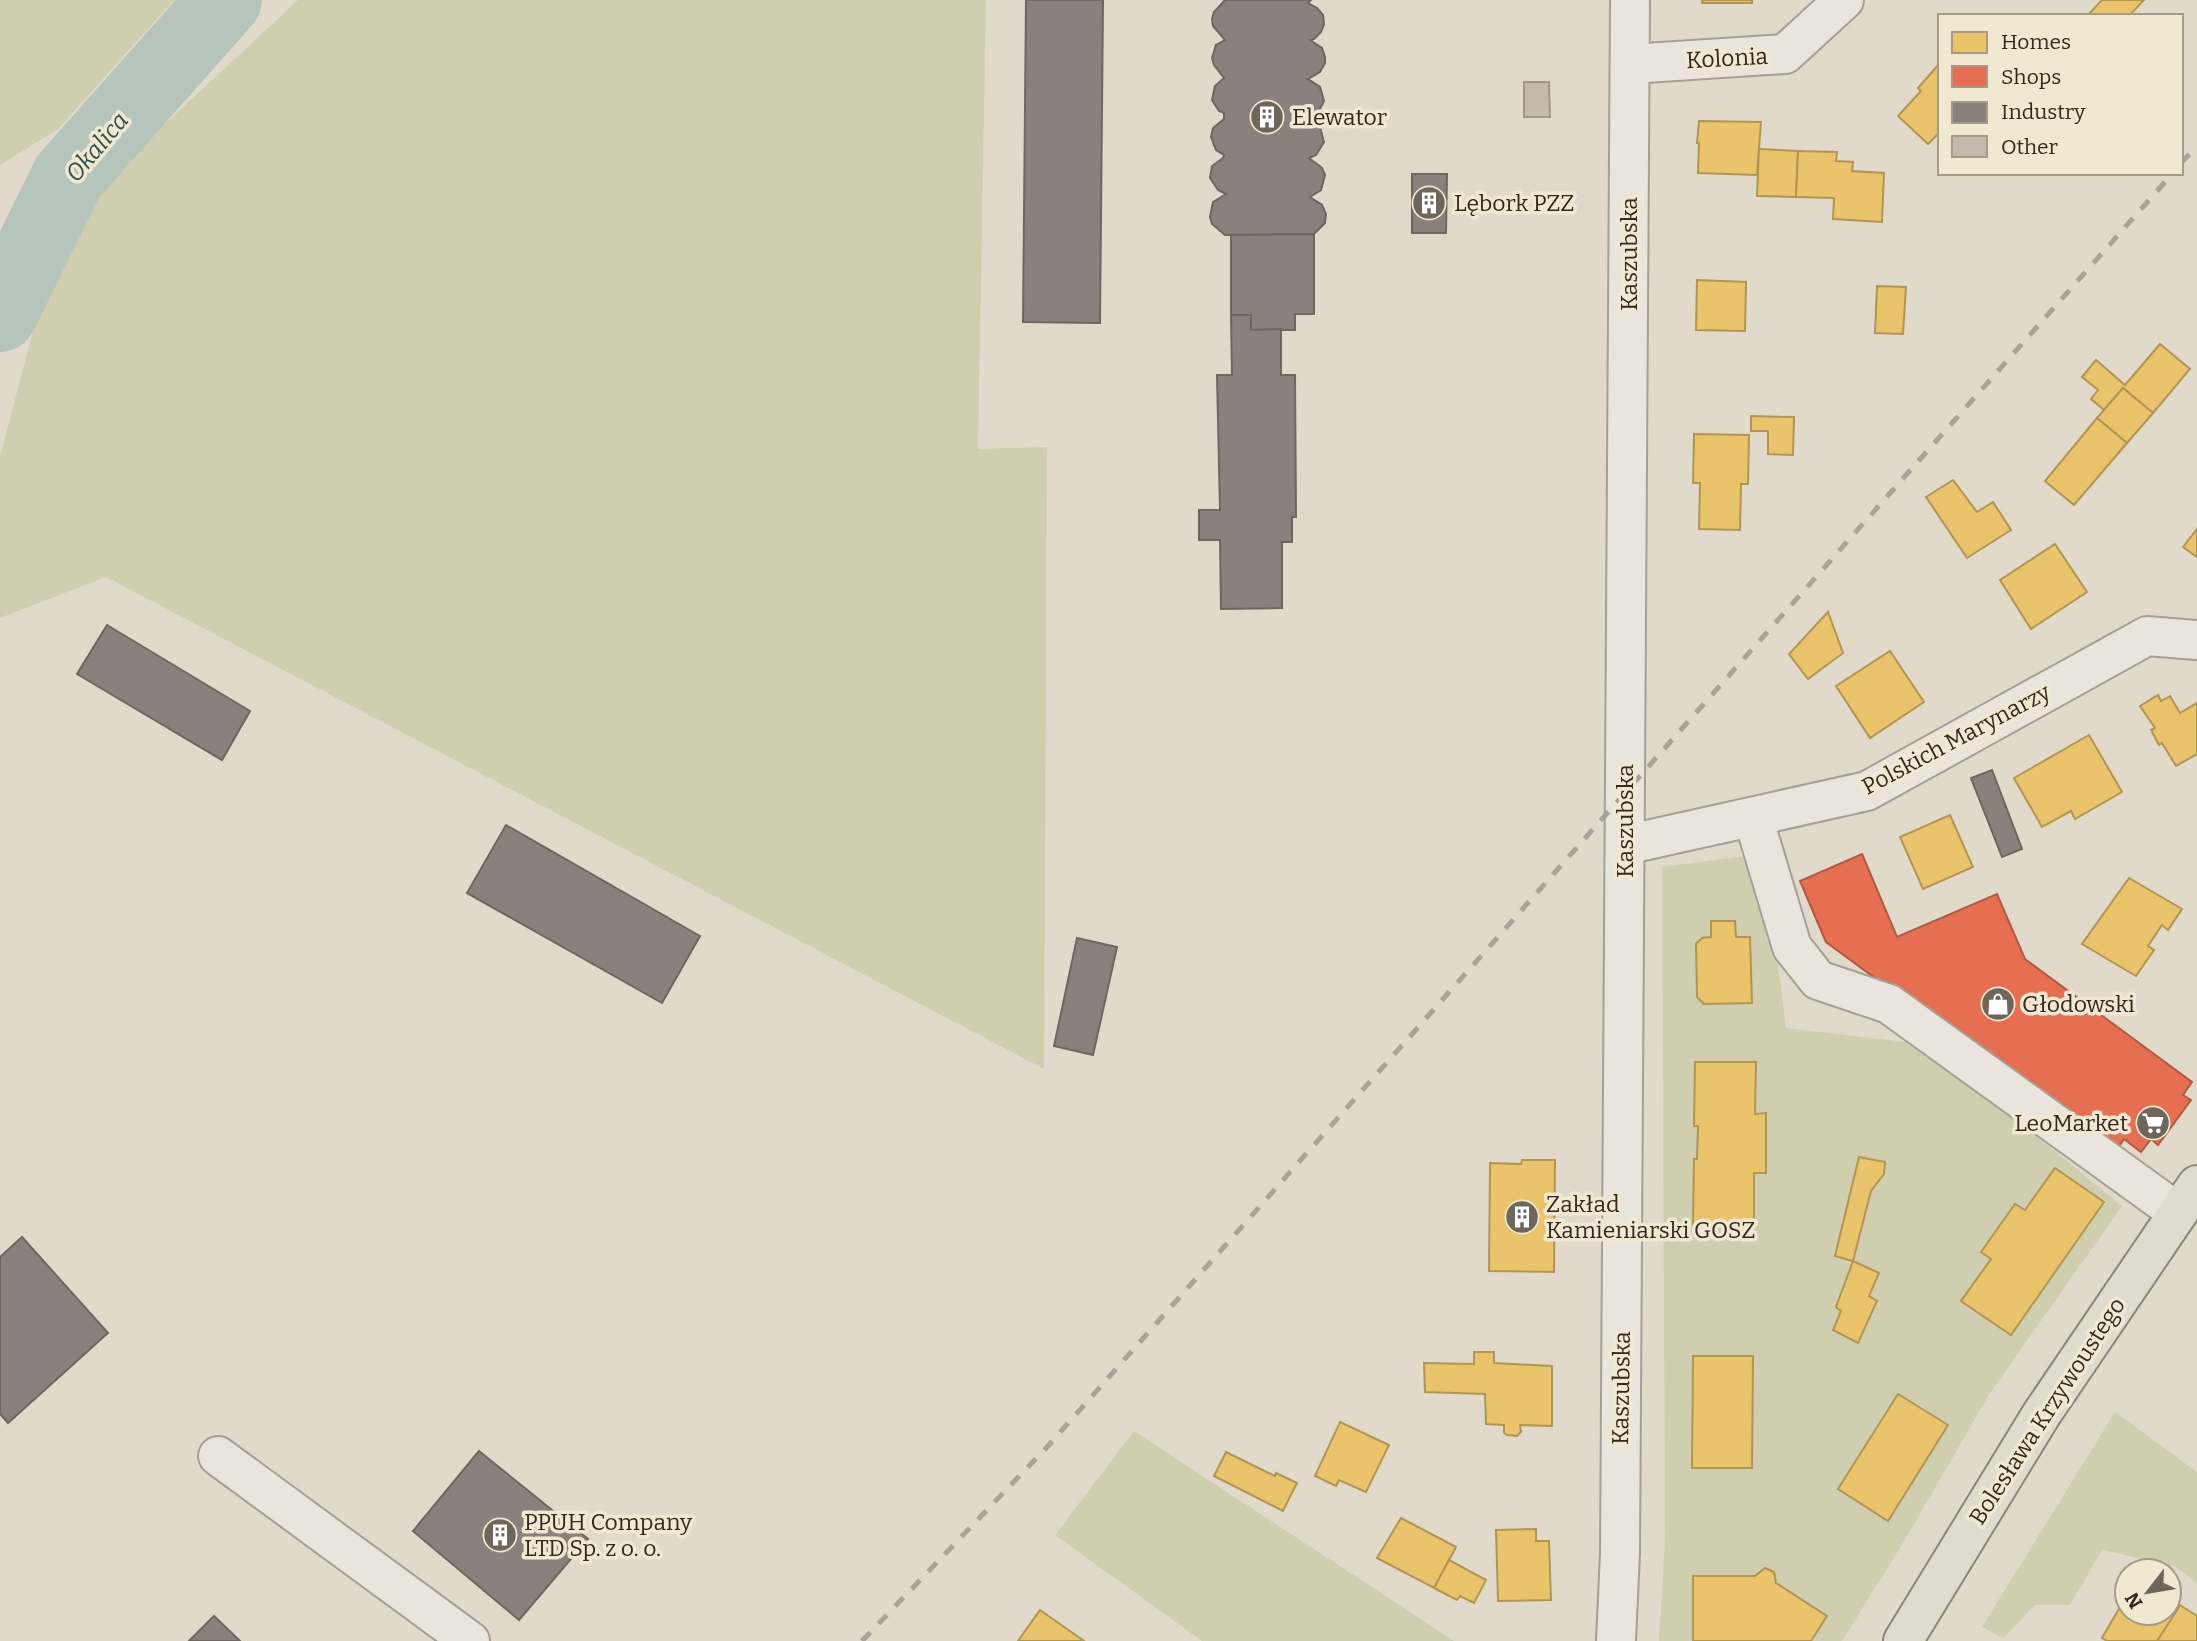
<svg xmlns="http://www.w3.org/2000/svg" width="2197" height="1641" font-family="Bitter,serif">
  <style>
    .green { fill: #cfceaf }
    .homes { fill: #e9c46a; stroke: #b29553; stroke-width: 2 }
    .shops { fill: #e76f51; stroke: #b15a42; stroke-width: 2 }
    .industry { fill: #8a817c; stroke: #706660; stroke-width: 2 }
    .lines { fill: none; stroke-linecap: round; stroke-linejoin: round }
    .river { stroke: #b6c5bc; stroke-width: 74 }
    .building { fill: #c4b9ad; stroke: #a0968b; stroke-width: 2 }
    .minor-casing { stroke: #a69f95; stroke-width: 42 }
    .major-casing { stroke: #8b857b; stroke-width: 42 }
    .minor { stroke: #e9e5dc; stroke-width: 38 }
    .major { stroke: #dfdbce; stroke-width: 38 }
    .rail { stroke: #a8a49c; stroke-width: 5; stroke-dasharray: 12 12; stroke-linecap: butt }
    .labels { text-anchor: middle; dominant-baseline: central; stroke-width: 7; stroke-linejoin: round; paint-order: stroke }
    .street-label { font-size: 23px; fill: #32281e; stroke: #f1e8d1 }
    .poi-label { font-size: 23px; fill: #32281e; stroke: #f1e8d1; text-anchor: start }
    .water-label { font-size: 24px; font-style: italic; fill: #2f504f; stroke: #f1e8d1 }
  </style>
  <rect width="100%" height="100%" fill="#e1dacb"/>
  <g class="green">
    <path d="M0 0H174L58 129 0 165Z"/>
    <path d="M298 0H986L978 449 1047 447 1044 1069 106 577 0 618V457L62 220Z"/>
    <path d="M1745 856 1776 948 1786 1028 1923 1044 2122 1206 1990 1393 1903 1543 1842 1641H1659L1665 1540 1662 867Z"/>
    <path d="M2115 1412 2197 1472V1583L2174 1566 2102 1550 2070 1605H2035L2003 1638 1982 1627Z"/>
    <path d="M1134 1431 1454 1641H1202L1055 1535Z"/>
  </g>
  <g class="homes">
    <rect x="1702" y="0" width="50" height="3"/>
    <path d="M2102 0H2144L2129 16H2087Z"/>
    <path d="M1940 63V132L1928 144 1898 116 1921 91 1918 88Z"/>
    <path d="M1699 121 1761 122 1757 175 1698 173 1699 143H1697Z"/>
    <path d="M1759 149 1798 151 1796 197 1757 196Z"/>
    <path d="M1798 151 1837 152 1836 161 1853 162 1852 171 1884 173 1882 222 1833 219 1834 198 1796 197Z"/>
    <path d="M1697 280 1746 282 1745 331 1696 330Z"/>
    <path d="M1877 286 1906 287 1903 334 1875 333Z"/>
    <path d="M2160 344 2190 369 2153 413 2123 388 2104 410 2091 399 2098 390 2082 377 2096 360 2125 385Z"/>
    <path d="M2123 388 2153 413 2127 443 2097 418Z"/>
    <path d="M1751 416 1794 417 1793 455 1768 454V431H1751Z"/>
    <path d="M2097 418 2127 443 2074 505 2045 481Z"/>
    <path d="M1694 434 1749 435 1748 484H1741L1740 530 1699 529 1700 483H1693Z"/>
    <path d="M1953 480 1977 512 1993 502 2011 530 1967 558 1926 497Z"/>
    <path d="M2197 529V557L2183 547Z"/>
    <path d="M2055 544 2087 592 2031 629 2000 580Z"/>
    <path d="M1828 612 1843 653 1808 679 1789 654Z"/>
    <path d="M1890 651 1924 702 1870 738 1836 686Z"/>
    <path d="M2158 695 2161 701 2170 696 2180 713 2197 703V754L2176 766 2162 743 2159 745 2151 730 2155 728 2140 706Z"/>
    <path d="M2089 735 2122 792 2075 819 2071 811 2042 827 2014 778Z"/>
    <path d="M1950 815 1973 867 1923 889 1900 837Z"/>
    <path d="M2129 878 2182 909 2168 930 2162 925 2148 946 2154 950 2136 976 2082 944Z"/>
    <path d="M1711 921H1735L1736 937H1750L1752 1003 1704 1004 1697 997 1696 944 1702 938 1711 937Z"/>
    <path d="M1695 1062H1756L1755 1114 1766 1113V1173H1754V1224H1693L1694 1159H1697L1698 1126H1694Z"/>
    <path d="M1859 1157 1885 1162 1884 1174 1871 1191 1853 1261 1835 1256Z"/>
    <path d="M1522 1160H1555L1554 1272 1489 1271 1490 1163 1521 1164Z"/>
    <path d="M2055 1168 2104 1202 2011 1335 1961 1301 1991 1259 1981 1252 2015 1204 2025 1210Z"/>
    <path d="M1853 1261 1879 1273 1869 1296 1877 1301 1858 1343 1833 1330 1841 1311 1836 1307Z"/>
    <path d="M1474 1352H1494V1363L1552 1366V1426L1520 1425 1521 1432 1517 1436 1507 1435 1504 1433V1425L1486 1424 1485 1394 1425 1392 1424 1363 1474 1364Z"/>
    <path d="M1693 1356H1753L1752 1468H1692Z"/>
    <path d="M1898 1394 1948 1425 1888 1521 1838 1489Z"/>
    <path d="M1340 1422 1389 1445 1366 1492 1339 1480 1336 1486 1315 1476Z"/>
    <path d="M1226 1452 1275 1476 1276 1473 1297 1483 1283 1511 1214 1476Z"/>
    <path d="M1401 1518 1456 1547 1434 1588 1377 1558Z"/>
    <path d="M1536 1529V1541H1549L1551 1600 1498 1601 1496 1530Z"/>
    <path d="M1449 1560 1486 1580 1474 1603 1460 1596 1457 1600 1434 1588Z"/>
    <path d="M1765 1568 1774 1572 1776 1583 1827 1616 1811 1641H1693V1576H1755Z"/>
    <path d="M2180 1605 2197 1616V1641H2157Z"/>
    <path d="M2177 1606 2179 1607 2157 1641H2107L2102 1638 2120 1607 2127 1613H2169V1607L2174 1610Z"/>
    <path d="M1040 1610 1084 1641H1018Z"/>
  </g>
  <path class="shops" d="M1862 854 1897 937 1997 894 2025 959 2192 1082 2183 1095 2191 1100 2158 1145 2151 1139 2141 1152 2124 1139 2114 1154 1826 942 1800 881Z"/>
  <g class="industry">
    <path d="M1026 0H1103L1100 323 1023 322Z"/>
    <path d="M1225 0H1311L1308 3 1317 8 1323 15 1324 24 1321 32 1314 39 1310 40 1322 48 1325 57V63L1320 72 1308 79 1320 87 1324 101 1318 113 1308 118 1320 127 1324 142 1316 155 1309 158 1322 168 1325 175 1321 190 1310 197 1322 205 1326 214 1325 223 1314 234 1225 235 1212 224 1210 217 1213 202 1226 194 1218 190 1210 178 1212 166 1223 158 1224 155 1216 150 1211 137 1213 128 1224 119V113L1219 111 1212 100 1215 86 1224 78 1214 65 1212 58 1216 45 1225 40 1213 26 1212 19 1214 12Z"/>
    <path d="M1412 174H1447L1446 233H1412Z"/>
    <path d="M1314 234V314H1295V330H1251V315H1231V235Z"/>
    <path d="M1231 315H1251V330L1281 329V375H1295L1296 517H1292V542H1282V608L1221 609 1220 540H1199V510H1220L1217 375H1232Z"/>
    <path d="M107 625 250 711 222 760 77 674Z"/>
    <path d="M1992 770 2022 849 2002 857 1971 778Z"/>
    <path d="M506 825 700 936 662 1003 467 893Z"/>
    <path d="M1077 938 1117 947 1093 1055 1054 1046Z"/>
    <path d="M22 1237 108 1333 8 1423 0 1414V1257Z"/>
    <path d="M479 1451 588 1539 519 1620 413 1531Z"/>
    <path d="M214 1616 240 1641H189Z"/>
  </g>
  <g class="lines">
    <path class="river" d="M0 315 68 177 225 0"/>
  </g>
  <path class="building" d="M1524 82H1549L1550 117H1524Z"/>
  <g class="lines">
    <g class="minor-casing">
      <g id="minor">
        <path d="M1630 64 1785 54 1844 0"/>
        <path d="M1753 817 1792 947 1818 980 1889 1004 2177 1212"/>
        <path d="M1625 845 1867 791 2147 636 2197 640"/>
        <path d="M218 1456 470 1641"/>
        <path d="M1616 1641 1620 1553 1630 0"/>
      </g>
    </g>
    <g class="major-casing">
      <path id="major" d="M1903 1641 2041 1415 2197 1185"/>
    </g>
    <use href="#minor" class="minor"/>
    <use href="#major" class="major"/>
    <g class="rail">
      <path d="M2181 163 2197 146"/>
      <path d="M862 1641 1048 1446 2173 173"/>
    </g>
  </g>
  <defs>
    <g id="building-disc" transform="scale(1.75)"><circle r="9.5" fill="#6f665b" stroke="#f1e8d1"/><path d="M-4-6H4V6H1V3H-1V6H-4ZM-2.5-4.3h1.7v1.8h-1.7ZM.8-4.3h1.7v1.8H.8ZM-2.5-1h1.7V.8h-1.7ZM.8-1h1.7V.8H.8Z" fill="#fff"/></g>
    <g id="shop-disc" transform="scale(1.75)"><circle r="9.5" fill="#6f665b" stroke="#f1e8d1"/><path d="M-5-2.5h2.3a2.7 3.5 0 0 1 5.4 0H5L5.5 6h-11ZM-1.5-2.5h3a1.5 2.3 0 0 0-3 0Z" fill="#fff"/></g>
    <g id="supermarket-disc" transform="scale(1.75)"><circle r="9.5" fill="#6f665b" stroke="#f1e8d1"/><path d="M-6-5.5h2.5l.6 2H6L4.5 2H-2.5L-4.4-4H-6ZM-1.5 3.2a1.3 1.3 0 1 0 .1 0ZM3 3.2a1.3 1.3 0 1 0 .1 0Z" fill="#fff"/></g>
  </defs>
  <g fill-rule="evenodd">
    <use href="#building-disc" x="1267" y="117"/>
    <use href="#building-disc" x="1429" y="203"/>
    <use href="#shop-disc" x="1998" y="1004"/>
    <use href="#supermarket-disc" x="2153" y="1123"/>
    <use href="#building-disc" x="1522" y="1217"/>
    <use href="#building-disc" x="500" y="1535"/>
  </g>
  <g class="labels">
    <g class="street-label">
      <text transform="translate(1727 58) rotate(-3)">Kolonia</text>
      <text transform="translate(1629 254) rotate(-90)">Kaszubska</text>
      <text transform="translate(1956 739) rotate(-28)">Polskich Marynarzy</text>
      <text transform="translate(1625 821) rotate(-90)">Kaszubska</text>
      <text transform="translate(1621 1388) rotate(-89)">Kaszubska</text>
      <text transform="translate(2047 1411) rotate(-57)">Bolesława Krzywoustego</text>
    </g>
    <g class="poi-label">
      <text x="1292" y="117">Elewator</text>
      <text x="1454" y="203">Lębork PZZ</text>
      <text x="2022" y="1004">Głodowski</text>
      <text x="2128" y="1123" text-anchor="end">LeoMarket</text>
      <text x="1546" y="1204">Zakład<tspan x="1546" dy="26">Kamieniarski GOSZ</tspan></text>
      <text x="524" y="1522">PPUH Company<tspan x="524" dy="26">LTD Sp. z o. o.</tspan></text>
    </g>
    <g class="water-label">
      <text transform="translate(97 147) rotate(-50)">Okalica</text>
    </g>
  </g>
  <rect x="1938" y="14" width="245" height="161" fill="#f1e8d1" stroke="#a59b89" stroke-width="2"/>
  <rect x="1952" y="32" width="35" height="21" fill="#e9c46a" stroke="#a59b89" stroke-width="2"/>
  <text x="2001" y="49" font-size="21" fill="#32281e">Homes</text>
  <rect x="1952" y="66" width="35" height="21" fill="#e76f51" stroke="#a59b89" stroke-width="2"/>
  <text x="2001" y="84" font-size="21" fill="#32281e">Shops</text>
  <rect x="1952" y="102" width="35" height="21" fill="#8a817c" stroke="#a59b89" stroke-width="2"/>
  <text x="2001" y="119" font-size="21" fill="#32281e">Industry</text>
  <rect x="1952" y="136" width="35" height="21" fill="#c4b9ad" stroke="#a59b89" stroke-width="2"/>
  <text x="2001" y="154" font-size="21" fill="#32281e">Other</text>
  <g transform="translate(2148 1592) rotate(239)"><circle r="33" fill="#f1e8d1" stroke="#a59b89" stroke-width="2"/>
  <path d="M0-5L12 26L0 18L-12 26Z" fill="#6f665b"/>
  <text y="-10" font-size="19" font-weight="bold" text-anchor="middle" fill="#32281e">N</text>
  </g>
</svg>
